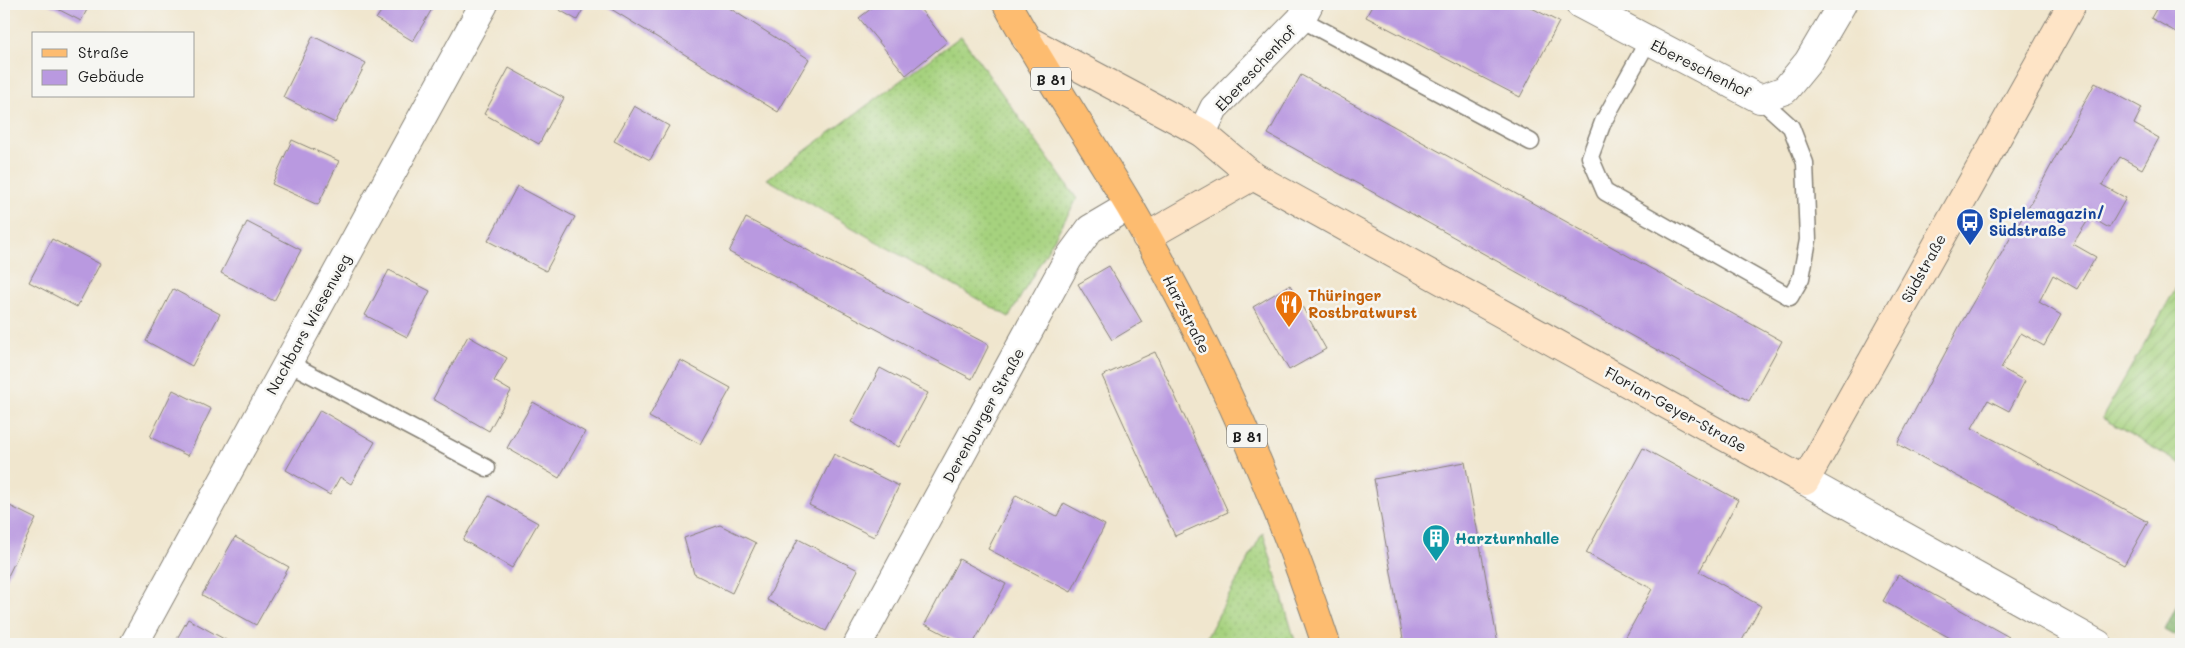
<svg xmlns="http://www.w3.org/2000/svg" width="2185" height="648" font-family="Mali,sans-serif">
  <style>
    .grass { fill: url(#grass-dots); stroke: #61774d }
    .forest { fill: url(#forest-crowns); stroke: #506844 }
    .garden { fill: url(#garden-furrows); stroke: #61774d }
    .building { fill: #b999e0 }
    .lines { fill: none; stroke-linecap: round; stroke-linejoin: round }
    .lane-casing { stroke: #868175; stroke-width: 19 }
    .street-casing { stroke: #868175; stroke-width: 30 }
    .secondary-casing { stroke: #868175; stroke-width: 30 }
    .primary-casing { stroke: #868175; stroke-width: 30 }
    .lane { stroke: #fff; stroke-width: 16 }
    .street { stroke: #fff; stroke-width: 28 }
    .secondary { stroke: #fee4c6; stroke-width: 28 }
    .primary { stroke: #fdbc70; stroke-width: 28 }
    .labels { text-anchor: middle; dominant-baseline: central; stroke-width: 5; stroke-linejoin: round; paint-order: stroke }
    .shield { fill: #f6f6f2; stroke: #5d5d5c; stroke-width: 1 }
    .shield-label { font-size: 14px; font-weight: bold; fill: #1c1c1c }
    .street-label { font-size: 15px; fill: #1c1c1c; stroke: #f6f6f2 }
    .transit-label { font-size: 15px; font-weight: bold; fill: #164399; stroke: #f6f6f2; text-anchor: start }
    .food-label { font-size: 15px; font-weight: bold; fill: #c56008; stroke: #f6f6f2; text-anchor: start }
    .culture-label { font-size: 15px; font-weight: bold; fill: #0d838f; stroke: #f6f6f2; text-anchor: start }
  </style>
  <defs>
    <pattern id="grass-dots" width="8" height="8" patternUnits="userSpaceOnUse" patternTransform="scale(1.25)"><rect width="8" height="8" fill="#a6d27e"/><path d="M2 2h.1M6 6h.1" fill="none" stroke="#8eb46c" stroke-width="1.8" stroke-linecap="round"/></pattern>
    <pattern id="forest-crowns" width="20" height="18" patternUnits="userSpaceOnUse" patternTransform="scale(1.25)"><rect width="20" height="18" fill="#84b46d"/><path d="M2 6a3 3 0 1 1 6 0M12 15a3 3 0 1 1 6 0" fill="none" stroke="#6b9259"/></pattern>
    <pattern id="garden-furrows" width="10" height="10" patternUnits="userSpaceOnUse" patternTransform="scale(1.25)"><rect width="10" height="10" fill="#a6d27e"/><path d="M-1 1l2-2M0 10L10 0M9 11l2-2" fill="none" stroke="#8eb46c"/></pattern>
  </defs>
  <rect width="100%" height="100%" fill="#f6f6f2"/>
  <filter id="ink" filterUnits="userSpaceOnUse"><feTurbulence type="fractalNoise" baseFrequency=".02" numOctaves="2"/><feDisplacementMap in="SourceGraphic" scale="10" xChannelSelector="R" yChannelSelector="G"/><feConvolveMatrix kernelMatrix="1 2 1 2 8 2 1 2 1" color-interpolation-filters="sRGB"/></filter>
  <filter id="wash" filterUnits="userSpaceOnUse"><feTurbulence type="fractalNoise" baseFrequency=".0096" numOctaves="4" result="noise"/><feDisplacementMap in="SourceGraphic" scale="20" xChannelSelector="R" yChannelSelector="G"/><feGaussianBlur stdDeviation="1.12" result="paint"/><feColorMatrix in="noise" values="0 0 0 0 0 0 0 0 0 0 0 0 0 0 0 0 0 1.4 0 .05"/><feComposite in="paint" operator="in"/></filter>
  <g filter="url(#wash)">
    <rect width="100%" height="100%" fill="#f0e6ce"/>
    <g class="grass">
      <path d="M961 36 1077 199 1009 317 767 179Z"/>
      <path d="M1263 532 1296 644H1203Z"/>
    </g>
    <path class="forest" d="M2181 597V639L2165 630Z"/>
    <path class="garden" d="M2181 279V464L2102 418Z"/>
    <g id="blocks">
      <g class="building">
        <path d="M48 4H90L81 21Z"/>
        <path d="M386 4H435L413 41 376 19Z"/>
        <path d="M549 4H586L577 20Z"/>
        <path d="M603 4H723L809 59 778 112Z"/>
        <path d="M877 4H916L947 42 906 75 859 18Z"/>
        <path d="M1373 4H1524L1559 22 1520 97 1366 17Z"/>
        <path d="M2159 4H2181V35L2151 18Z"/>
        <path d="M313 36 366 63 335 123 283 97Z"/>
        <path d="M509 68 564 98 539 144 484 114Z"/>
        <path d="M1301 75 1782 341 1749 401 1268 134Z"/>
        <path d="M2095 83 2142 108 2134 124 2159 138 2142 169 2120 157 2110 172 2102 185 2126 198 2109 228 2090 217 2073 244 2096 257 2077 289 2053 275 2039 302 2061 315 2044 346 2021 333 2001 368 2025 381 2009 411 1988 400 1972 428 2148 522 2124 565 1897 444 1960 325 2033 199Z"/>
        <path d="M634 106 669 126 650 160 614 141Z"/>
        <path d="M292 140 339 161 318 205 272 184Z"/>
        <path d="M517 186 575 217 546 271 488 241Z"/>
        <path d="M746 218 989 345 972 379 729 252Z"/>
        <path d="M247 222 301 250 274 301 221 273Z"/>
        <path d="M52 239 100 264 77 307 29 282Z"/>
        <path d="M1109 266 1142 322 1112 340 1078 284Z"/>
        <path d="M389 270 430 291 407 337 365 315Z"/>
        <path d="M1290 285 1326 349 1289 370 1253 307Z"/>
        <path d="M173 289 220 314 192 366 146 341Z"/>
        <path d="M468 336 507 358 494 381 511 391 489 431 433 399Z"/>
        <path d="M1155 352 1228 512 1175 536 1102 376Z"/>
        <path d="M680 360 731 388 700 444 649 417Z"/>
        <path d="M880 368 928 393 899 447 851 422Z"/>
        <path d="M173 390 211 409 188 456 150 437Z"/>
        <path d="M533 402 585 432 559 478 507 448Z"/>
        <path d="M320 410 375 442 351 484 340 477 330 495 286 470Z"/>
        <path d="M1643 448 1738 500 1699 572 1761 606 1740 644H1622L1652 589 1586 553Z"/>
        <path d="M834 454 899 486 874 537 809 505Z"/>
        <path d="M1465 462 1498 644H1404L1374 479Z"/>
        <path d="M1016 495 1057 516 1064 503 1105 525 1071 592 988 549Z"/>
        <path d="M489 496 538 523 512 568 463 540Z"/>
        <path d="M4 503 36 519 4 584Z"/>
        <path d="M720 525 756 543 732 593 694 574 684 538Z"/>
        <path d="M235 537 289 567 256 625 202 595Z"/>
        <path d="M798 539 858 570 826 631 767 600Z"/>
        <path d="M959 559 1006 584 973 644H963L925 624Z"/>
        <path d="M1898 575 2009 637 2005 644H1961L1883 601Z"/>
        <path d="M188 619 233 644H174Z"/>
      </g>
    </g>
  </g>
  <g filter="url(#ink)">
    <use href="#blocks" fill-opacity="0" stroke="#868175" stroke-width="1"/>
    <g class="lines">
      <g class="lane-casing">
        <g id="lane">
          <path d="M1301 19 1531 142"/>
          <path d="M1648 41 1603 122 1590 157 1605 192 1790 297 1801 278 1808 240 1805 163 1791 127 1760 99"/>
          <path d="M287 362 487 468"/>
        </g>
      </g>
      <g class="street-casing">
        <g id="street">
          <path d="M1580 4 1760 99 1785 90 1808 62 1842 4"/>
          <path d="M1202 133 1214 108 1301 19 1309 4"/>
          <path d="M1805 481 2098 644"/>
          <path d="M134 644 484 4"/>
          <path d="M858 644 1068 259 1090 229 1129 206"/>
        </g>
      </g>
      <g class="secondary-casing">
        <g id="secondary">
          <path d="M1026 39 1202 133 1253 176 1805 481 2072 4"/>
          <path d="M1146 237 1253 176"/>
        </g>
      </g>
      <g class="primary-casing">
        <path id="primary" d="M1007 4C1045 74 1090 139 1130 207 1211 346 1276 492 1326 644"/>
      </g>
      <use href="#lane" class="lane"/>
      <use href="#street" class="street"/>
      <use href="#secondary" class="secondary"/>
      <use href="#primary" class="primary"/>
    </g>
  </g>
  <defs>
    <g id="bus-pin" transform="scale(1.4375)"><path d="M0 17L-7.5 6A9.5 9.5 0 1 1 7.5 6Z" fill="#1a4fb4" stroke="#f6f6f2"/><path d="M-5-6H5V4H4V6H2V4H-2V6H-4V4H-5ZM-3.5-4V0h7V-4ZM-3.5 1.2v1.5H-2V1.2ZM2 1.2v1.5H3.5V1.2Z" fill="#fff"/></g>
    <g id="restaurant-pin" transform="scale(1.4375)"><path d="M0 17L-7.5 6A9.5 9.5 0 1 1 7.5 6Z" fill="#e8710a" stroke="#f6f6f2"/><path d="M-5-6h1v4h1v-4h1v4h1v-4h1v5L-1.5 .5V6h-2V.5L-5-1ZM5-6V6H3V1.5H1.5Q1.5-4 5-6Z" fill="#fff"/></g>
    <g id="building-pin" transform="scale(1.4375)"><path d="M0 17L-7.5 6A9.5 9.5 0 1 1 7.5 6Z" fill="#0f9aa8" stroke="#f6f6f2"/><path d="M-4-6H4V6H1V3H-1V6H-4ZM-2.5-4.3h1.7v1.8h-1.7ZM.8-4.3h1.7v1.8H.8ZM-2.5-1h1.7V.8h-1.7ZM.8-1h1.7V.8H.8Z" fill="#fff"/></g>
  </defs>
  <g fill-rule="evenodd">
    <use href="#bus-pin" x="1970" y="222"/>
    <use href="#restaurant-pin" x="1289" y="304"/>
    <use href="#building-pin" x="1436" y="538"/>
  </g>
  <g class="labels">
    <g class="shield">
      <rect x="1031" y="67.5" width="40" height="23" rx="4"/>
      <rect x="1227" y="424.5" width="40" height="23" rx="4"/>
    </g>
    <g class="shield-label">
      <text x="1051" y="79">B 81</text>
      <text x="1247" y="436">B 81</text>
    </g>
    <g class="street-label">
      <text transform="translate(1255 68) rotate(-47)">Ebereschenhof</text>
      <text transform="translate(1701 68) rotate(27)">Ebereschenhof</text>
      <text transform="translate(1923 268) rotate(-61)">Südstraße</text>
      <text transform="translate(1187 314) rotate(63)">Harzstraße</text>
      <text transform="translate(308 324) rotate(-61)">Nachbars Wiesenweg</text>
      <text transform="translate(1676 409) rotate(29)">Florian-Geyer-Straße</text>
      <text transform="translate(983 415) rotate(-61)">Derenburger Straße</text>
    </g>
    <g class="transit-label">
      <text x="1989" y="213">Spielemagazin/<tspan x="1989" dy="17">Südstraße</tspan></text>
    </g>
    <g class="food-label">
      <text x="1308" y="295">Thüringer<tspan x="1308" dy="17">Rostbratwurst</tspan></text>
    </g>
    <g class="culture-label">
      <text x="1455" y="538">Harzturnhalle</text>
    </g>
  </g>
  <rect width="2185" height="648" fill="none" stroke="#f6f6f2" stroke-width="20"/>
  <rect x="32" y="32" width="162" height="65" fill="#f6f6f2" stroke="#9f9f9c"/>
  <rect x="42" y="49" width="25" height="8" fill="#fdbc70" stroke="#9f9f9c"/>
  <text x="78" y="58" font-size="15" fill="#1c1c1c">Straße</text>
  <rect x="42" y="70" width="25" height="15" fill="#b999e0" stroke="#9f9f9c"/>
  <text x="78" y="82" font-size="15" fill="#1c1c1c">Gebäude</text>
</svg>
